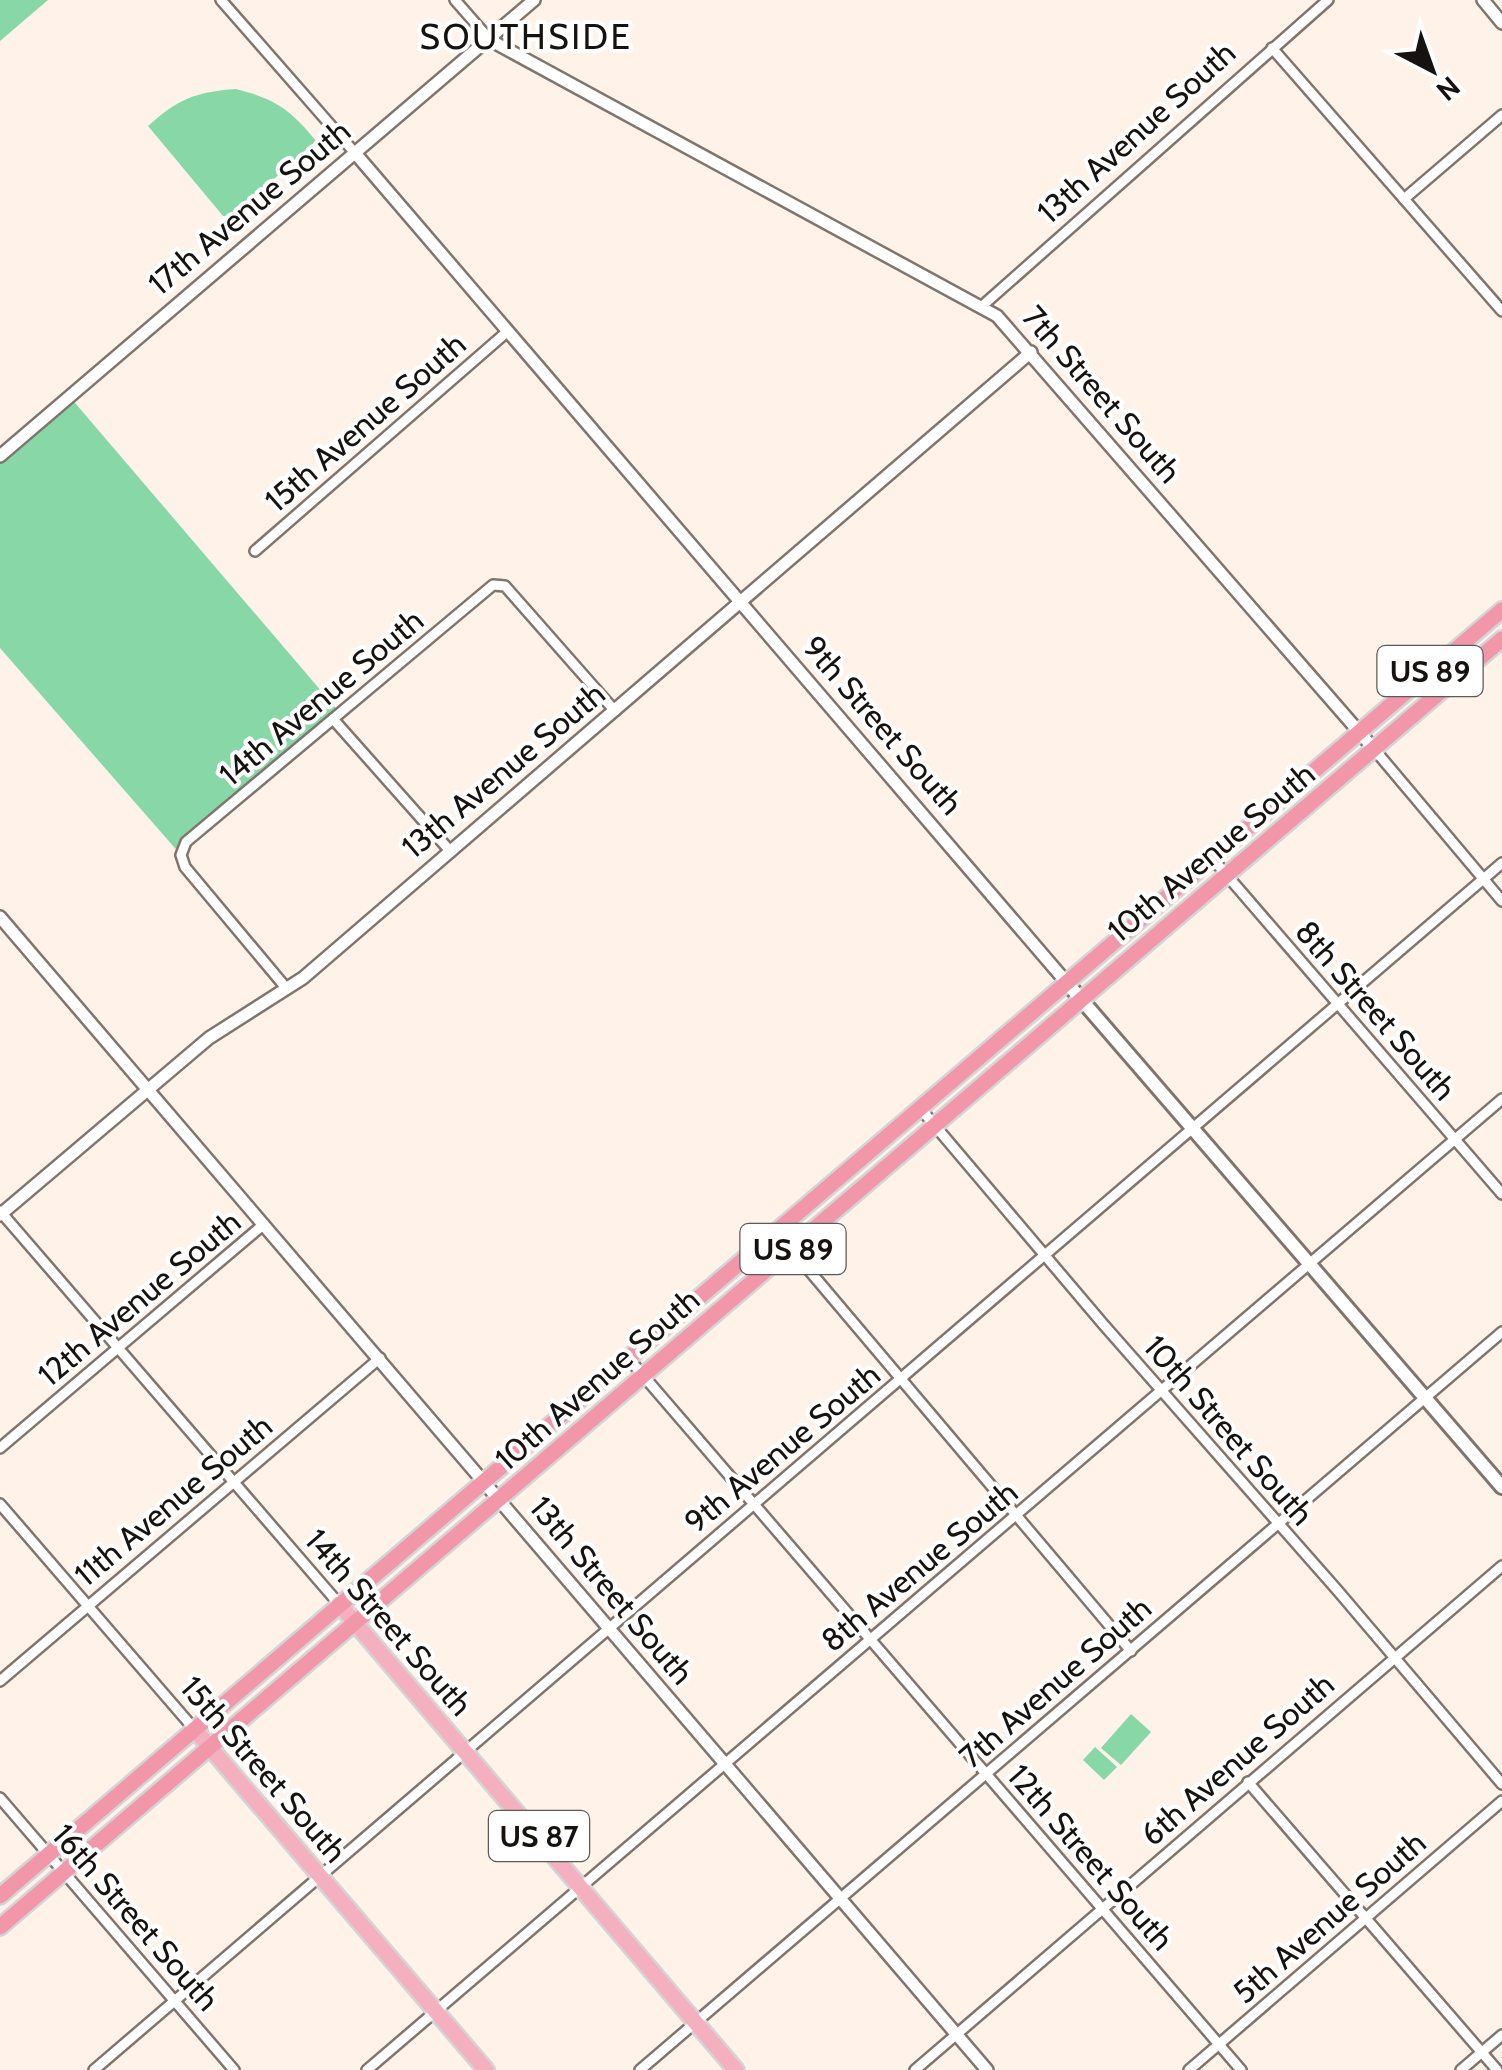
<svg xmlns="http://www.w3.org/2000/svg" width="1502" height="2070" font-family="Cabin,sans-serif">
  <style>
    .green { fill: #88d7a6 }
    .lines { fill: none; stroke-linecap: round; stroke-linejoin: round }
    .minor-casing { stroke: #80756d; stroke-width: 14 }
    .tertiary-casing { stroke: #80756d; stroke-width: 16 }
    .secondary-casing { stroke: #80756d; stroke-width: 18 }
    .primary-casing { stroke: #d5d4d4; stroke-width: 20 }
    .trunk-casing { stroke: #d5d4d4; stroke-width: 20 }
    .minor { stroke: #fff; stroke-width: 9 }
    .tertiary { stroke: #fff; stroke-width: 11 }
    .secondary { stroke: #fff; stroke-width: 12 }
    .primary { stroke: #f5b0bf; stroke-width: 15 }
    .trunk { stroke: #f296aa; stroke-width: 15 }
    .labels { text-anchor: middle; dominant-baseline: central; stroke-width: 8; stroke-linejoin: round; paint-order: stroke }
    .shield { fill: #fff; stroke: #5c5957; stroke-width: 2.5 }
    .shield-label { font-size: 30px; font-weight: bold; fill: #16120f }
    .street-label { font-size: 32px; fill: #16120f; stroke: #fff }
    .neighbourhood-label { font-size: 35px; letter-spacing: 2.5px; fill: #16120f; stroke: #fff }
  </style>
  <rect width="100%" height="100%" fill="#fff3e9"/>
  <g class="green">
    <path d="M0 0H48L0 41Z"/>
    <path d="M236 89C275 99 290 109 316 141L233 216H223L148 126C178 99 195 92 236 89Z"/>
    <path d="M70 397 340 713 186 842 181 855 0 648V456Z"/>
    <path d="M1131 1714 1151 1732 1121 1765 1101 1748Z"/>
    <path d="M1095 1747 1117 1767 1104 1780 1083 1760Z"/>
  </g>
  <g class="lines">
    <g class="minor-casing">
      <g id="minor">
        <path d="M221 0 355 153"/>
        <path d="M455 0 490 40"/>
        <path d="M1272 48 1502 311"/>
        <path d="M1404 199 1502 115"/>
        <path d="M981 307 1328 0"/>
        <path d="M255 551 508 331"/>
        <path d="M333 719 451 852"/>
        <path d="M1374 749 1502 901"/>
        <path d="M1212 858 1502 1194"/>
        <path d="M287 989 185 867 181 855 186 842 493 585 505 586 615 711"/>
        <path d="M920 1108 1103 1324 1338 1591 1502 1784"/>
        <path d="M0 1211 339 1604"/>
        <path d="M775 1230 1131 1651"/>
        <path d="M629 1359 1241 2070"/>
        <path d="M0 1448 264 1224"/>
        <path d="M0 1504 195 1730"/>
        <path d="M0 1681 380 1358"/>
        <path d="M1248 1782 1497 2070"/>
        <path d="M0 1798 234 2070"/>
        <path d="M94 2070 1502 863"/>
        <path d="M367 2070 1502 1099"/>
        <path d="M640 2070 1502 1332"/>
        <path d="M915 2070 1502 1566"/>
        <path d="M1189 2070 1502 1801"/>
        <path d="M1461 2070 1502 2035"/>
      </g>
    </g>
    <g class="tertiary-casing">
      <g id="tertiary">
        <path d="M1483 0 1502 23"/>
        <path d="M490 40 997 316 1374 749"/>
        <path d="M355 153 1067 983"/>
        <path d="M0 456 534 0"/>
        <path d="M0 917 987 2070"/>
        <path d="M0 1215 209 1038 303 978 1031 352"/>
      </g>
    </g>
    <g class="secondary-casing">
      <path id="secondary" d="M1067 983 1502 1487"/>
    </g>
    <g class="primary-casing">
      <g id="primary">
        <path d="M339 1604 736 2070"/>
        <path d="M195 1730 486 2070"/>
      </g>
    </g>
    <g class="trunk-casing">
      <g id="trunk">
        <path d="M0 1896 1502 610"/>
        <path d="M0 1927 1502 639"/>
      </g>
    </g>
    <use href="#minor" class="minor"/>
    <use href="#tertiary" class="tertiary"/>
    <use href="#secondary" class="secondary"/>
    <use href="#primary" class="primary"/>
    <use href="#trunk" class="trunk"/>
  </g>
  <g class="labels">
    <g class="shield">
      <rect x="1377.5" y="646" width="105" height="50" rx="8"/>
      <rect x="740.5" y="1224" width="105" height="50" rx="8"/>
      <rect x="489" y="1811" width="100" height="50" rx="8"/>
    </g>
    <g class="shield-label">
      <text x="1430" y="671">US 89</text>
      <text x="793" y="1249">US 89</text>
      <text x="539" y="1836">US 87</text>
    </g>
    <g class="street-label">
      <text transform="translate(1136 132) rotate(-42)">13th Avenue South</text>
      <text transform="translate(249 207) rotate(-40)">17th Avenue South</text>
      <text transform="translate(1102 394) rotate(49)">7th Street South</text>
      <text transform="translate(365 422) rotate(-41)">15th Avenue South</text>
      <text transform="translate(321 697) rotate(-40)">14th Avenue South</text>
      <text transform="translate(883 725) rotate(49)">9th Street South</text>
      <text transform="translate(503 770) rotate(-40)">13th Avenue South</text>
      <text transform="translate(1211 852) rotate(-40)">10th Avenue South</text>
      <text transform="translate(1376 1010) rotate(49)">8th Street South</text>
      <text transform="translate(139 1298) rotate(-40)">12th Avenue South</text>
      <text transform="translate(597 1379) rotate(-41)">10th Avenue South</text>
      <text transform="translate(1229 1430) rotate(49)">10th Street South</text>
      <text transform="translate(782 1448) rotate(-40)">9th Avenue South</text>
      <text transform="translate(173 1500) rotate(-40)">11th Avenue South</text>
      <text transform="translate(919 1566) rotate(-40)">8th Avenue South</text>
      <text transform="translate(612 1590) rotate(50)">13th Street South</text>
      <text transform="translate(389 1622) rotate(49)">14th Street South</text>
      <text transform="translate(1055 1682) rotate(-41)">7th Avenue South</text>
      <text transform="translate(1237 1759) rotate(-41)">6th Avenue South</text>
      <text transform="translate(264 1769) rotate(49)">15th Street South</text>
      <text transform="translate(1091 1857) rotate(49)">12th Street South</text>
      <text transform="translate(136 1917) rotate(49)">16th Street South</text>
      <text transform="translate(1329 1917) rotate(-41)">5th Avenue South</text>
    </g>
    <g class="neighbourhood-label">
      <text x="526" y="36">SOUTHSIDE</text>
    </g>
  </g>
  <g transform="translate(1432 70) rotate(139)" stroke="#ffffff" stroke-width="8" paint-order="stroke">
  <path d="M0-8L18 38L0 25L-18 38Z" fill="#16120f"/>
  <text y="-15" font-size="28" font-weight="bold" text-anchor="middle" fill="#16120f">N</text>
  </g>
</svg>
